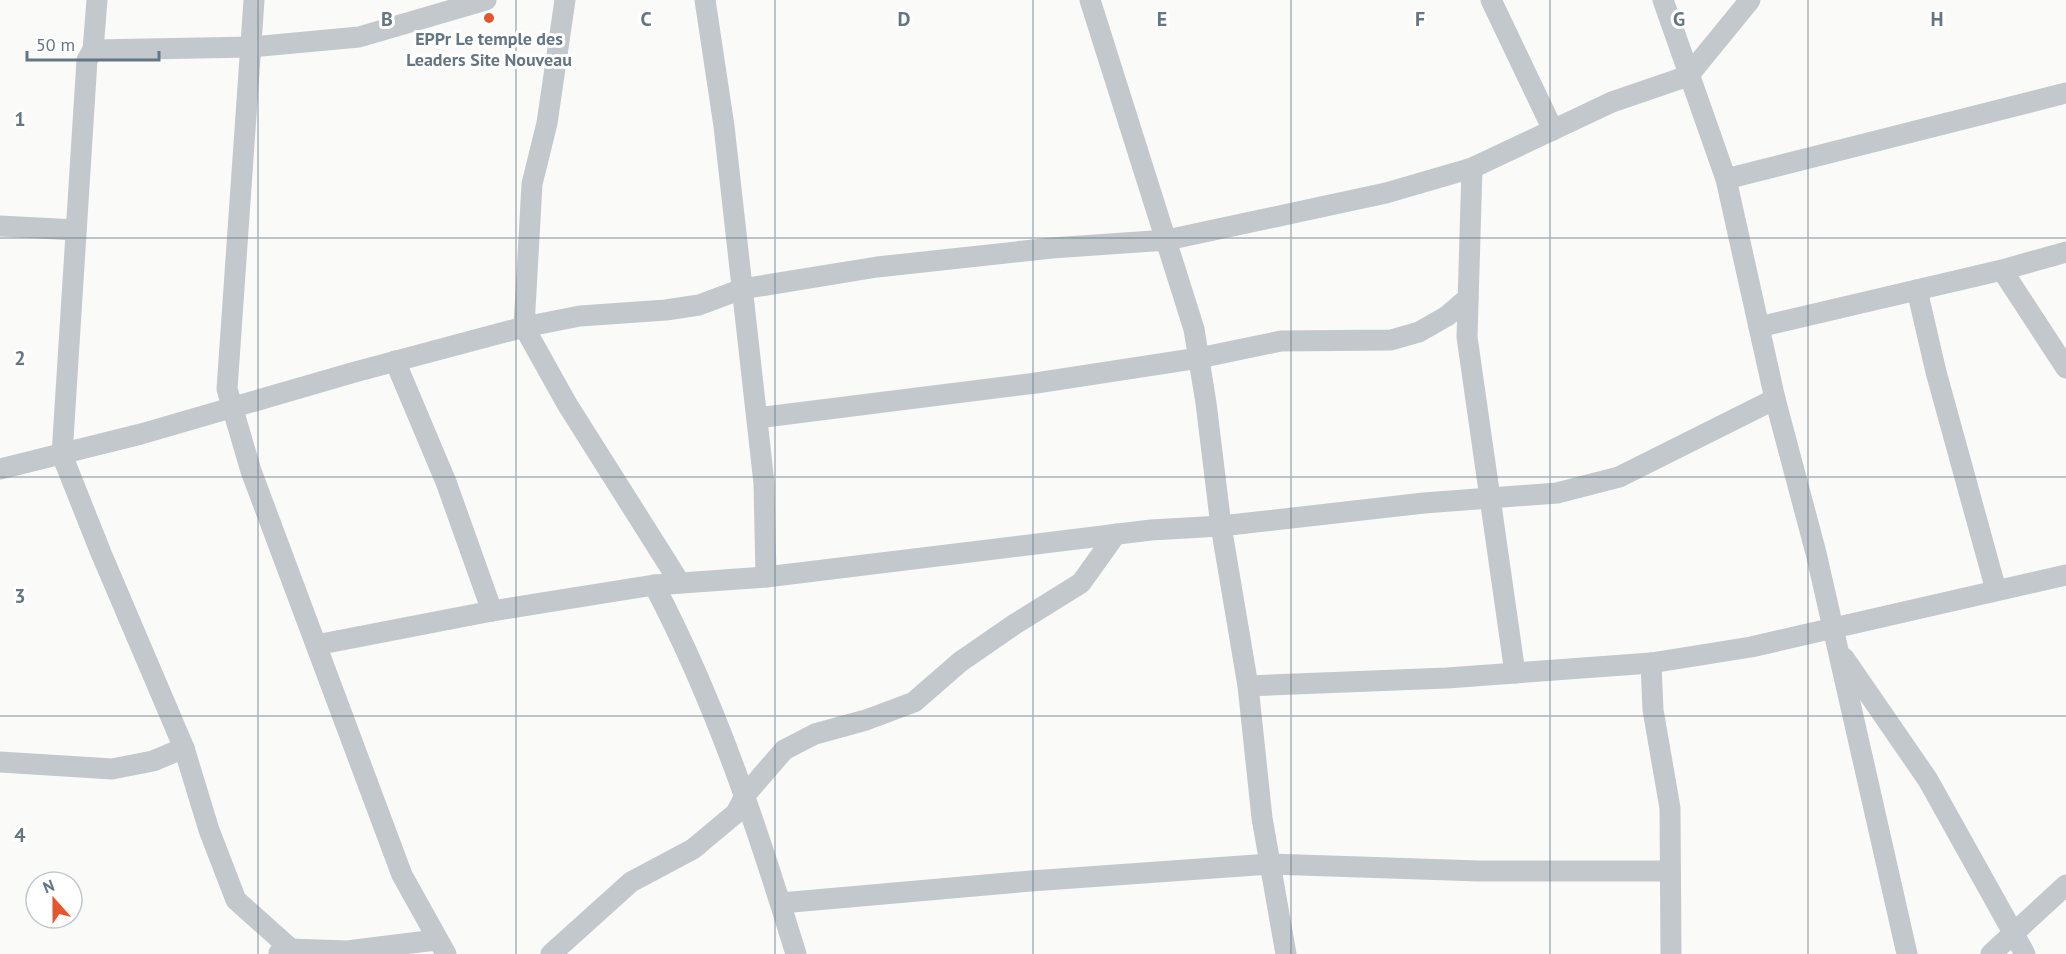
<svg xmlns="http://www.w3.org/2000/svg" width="2066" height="954" font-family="'PT Sans',sans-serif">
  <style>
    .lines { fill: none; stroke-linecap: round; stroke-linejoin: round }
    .minor { stroke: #c3c8cc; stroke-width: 21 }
    .grid { fill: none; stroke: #657683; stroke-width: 1.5; stroke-opacity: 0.55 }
    .poi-dot { fill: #e4572e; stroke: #fff; stroke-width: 2 }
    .labels { text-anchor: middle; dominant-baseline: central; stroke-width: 6; stroke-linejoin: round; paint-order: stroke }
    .poi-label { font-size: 18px; font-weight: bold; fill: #657683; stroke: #fff }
    .grid-label { font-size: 20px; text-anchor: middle; font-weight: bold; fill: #657683; stroke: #fff; stroke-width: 6; stroke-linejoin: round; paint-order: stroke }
  </style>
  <rect width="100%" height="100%" fill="#fafaf8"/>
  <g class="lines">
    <g class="minor">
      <path d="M254 0 227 389 251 471 402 875 446 954"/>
      <path d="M565 0 547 123 532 184 524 327 567 404 680 583"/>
      <path d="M705 0 724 126 764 483 766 577"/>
      <path d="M1090 0 1194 329 1206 403 1221 526 1248 686 1262 818 1286 954"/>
      <path d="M1491 0 1553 130"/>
      <path d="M1663 0 1726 179 1775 399 1816 553 1907 954"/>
      <path d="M93 50 97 0"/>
      <path d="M1472 168 1467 337 1515 673"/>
      <path d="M1726 179 2066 93"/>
      <path d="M0 226 76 230"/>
      <path d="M2002 270 2066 368"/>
      <path d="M1917 290 1936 372 1996 590"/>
      <path d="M1759 327 2002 270 2066 252"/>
      <path d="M395 361 446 482 492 611"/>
      <path d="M757 418 1036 383 1199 358 1281 341 1391 340 1419 332 1447 316 1468 298"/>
      <path d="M0 469 141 434 355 372 524 327 580 316 666 310 699 305 742 289 877 267 1052 248 1167 240 1386 193 1472 168 1612 102 1688 76 1750 0"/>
      <path d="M654 585C716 703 757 827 796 954"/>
      <path d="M316 645 492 611 654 585 766 577 1151 530 1221 526 1424 503 1557 493 1619 477 1775 399"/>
      <path d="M1844 658 1928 780 2025 954"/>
      <path d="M1651 663 1653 710 1670 808 1671 954"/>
      <path d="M1248 686 1447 678 1651 663 1751 647 2066 575"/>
      <path d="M0 762 112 769 153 761 184 748"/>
      <path d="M781 903 1031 881 1270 864 1479 871H1668"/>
      <path d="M291 949 236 900 209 830 184 748 101 553 62 455 87 60 93 50 252 47 359 37 486 0"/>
      <path d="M279 953 291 949 347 951 436 940"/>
      <path d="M551 954 631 882 693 849 736 813 746 794 784 750 815 734 866 720 914 702 960 662 1015 624 1081 583 1116 534"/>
      <path d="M1991 954 2066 885"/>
    </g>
  </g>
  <path class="grid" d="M258 0V954M516 0V954M775 0V954M1033 0V954M1291 0V954M1550 0V954M1808 0V954M0 238H2066M0 477H2066M0 716H2066"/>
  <circle class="poi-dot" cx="489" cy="18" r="6"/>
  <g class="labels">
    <g class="poi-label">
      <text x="489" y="38">EPPr Le temple des<tspan x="489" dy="21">Leaders Site Nouveau</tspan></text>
    </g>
  </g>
  <g class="grid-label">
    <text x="387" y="26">B</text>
    <text x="646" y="26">C</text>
    <text x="904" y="26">D</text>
    <text x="1162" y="26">E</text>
    <text x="1420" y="26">F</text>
    <text x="1679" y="26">G</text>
    <text x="1937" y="26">H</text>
    <text x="20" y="126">1</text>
    <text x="20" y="365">2</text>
    <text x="20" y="603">3</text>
    <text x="20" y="842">4</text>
  </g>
  <g transform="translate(54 900) rotate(339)"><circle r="28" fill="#ffffff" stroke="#c1c8cd" stroke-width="1.5"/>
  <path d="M0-4.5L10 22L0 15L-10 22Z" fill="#e4572e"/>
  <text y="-9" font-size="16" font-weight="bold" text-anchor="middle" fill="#657683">N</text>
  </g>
  <path d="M27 51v9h132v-9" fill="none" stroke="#657683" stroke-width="3"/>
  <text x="36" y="51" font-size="18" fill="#657683" stroke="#ffffff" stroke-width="4.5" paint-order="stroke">50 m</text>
</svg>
